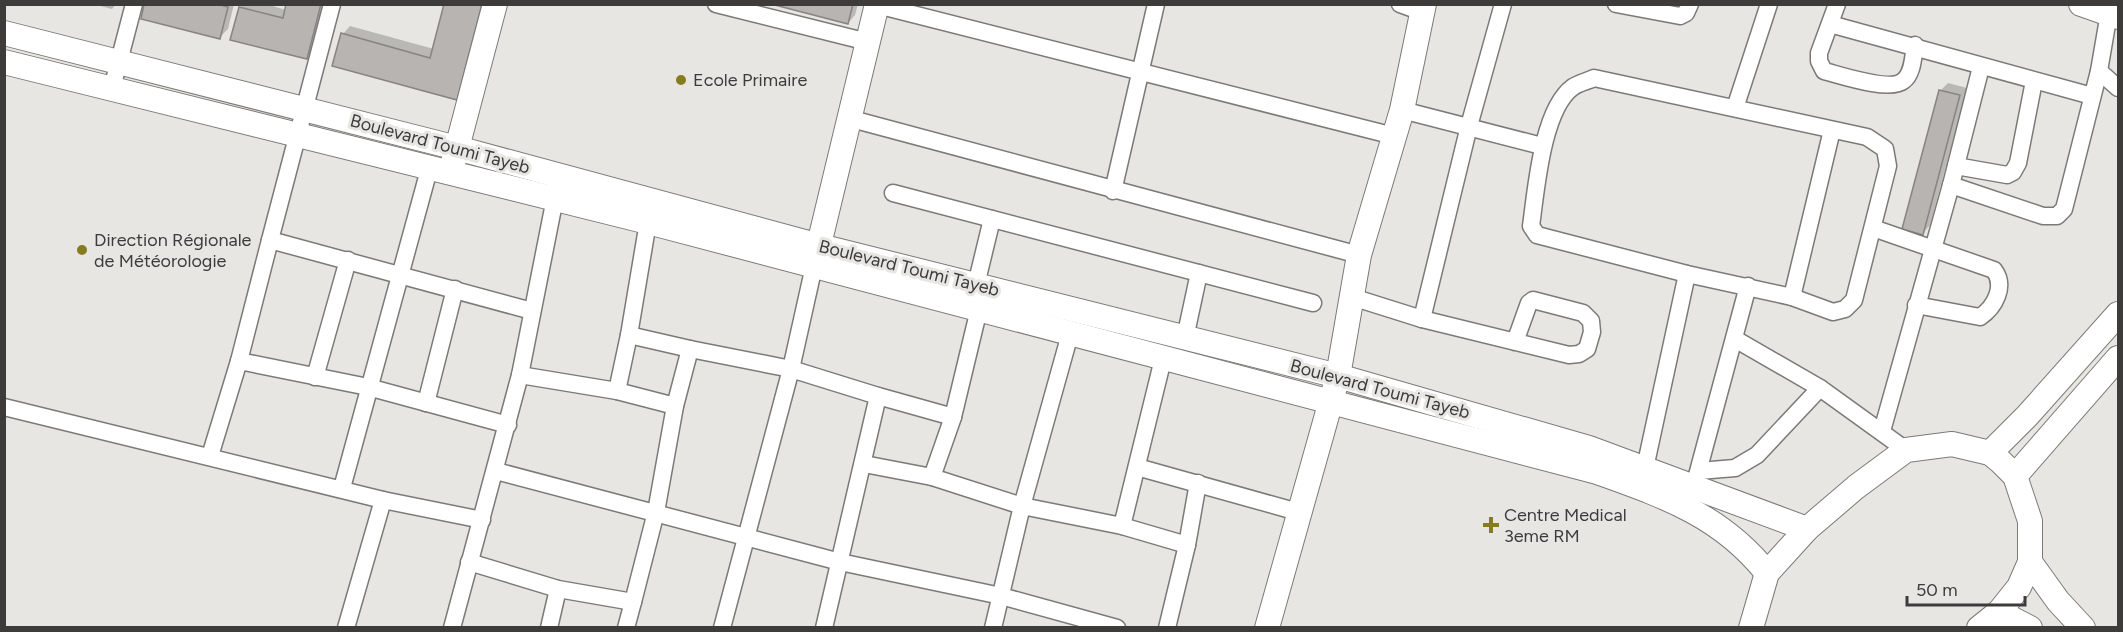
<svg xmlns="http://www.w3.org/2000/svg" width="2123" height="632" font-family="Figtree,sans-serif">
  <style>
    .shadow { fill: #0003 }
    .building { fill: #b7b4b1; stroke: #888482; stroke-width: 1.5 }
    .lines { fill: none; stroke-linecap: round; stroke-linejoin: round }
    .street-casing { stroke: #7c7a77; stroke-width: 19 }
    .secondary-casing { stroke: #7c7a77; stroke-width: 26 }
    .street { stroke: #fff; stroke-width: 16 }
    .secondary { stroke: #fff; stroke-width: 24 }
    .poi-dot { fill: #877b20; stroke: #e8e6e2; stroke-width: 2 }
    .labels { text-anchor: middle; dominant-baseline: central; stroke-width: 6; stroke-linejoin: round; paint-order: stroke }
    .poi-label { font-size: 18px; fill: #3d3c3b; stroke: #e8e6e2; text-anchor: start }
    .street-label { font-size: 18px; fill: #3d3c3b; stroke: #e8e6e2 }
  </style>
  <rect width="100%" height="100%" fill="#e8e6e2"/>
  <g class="shadow">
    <path d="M93 4H116L112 9Z"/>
    <path d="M146 4H234L228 29 220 37Z"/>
    <path d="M243 4H266L286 10 288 4H326L314 50 307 58 240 8Z"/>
    <path d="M446 4H487L464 91 457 99 343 34 350 26 434 49Z"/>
    <path d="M777 4H858L855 15 848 23Z"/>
    <path d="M1948 83 1967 88 1930 225 1923 233 1940 91Z"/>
  </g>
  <g class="building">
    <path d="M144 4H217L228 7 220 39 141 19Z"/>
    <path d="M286 4H321L307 59 230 40 239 7 283 18Z"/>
    <path d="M444 4H482L457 100 332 66 341 33 430 58Z"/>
    <path d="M771 4H853L848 24Z"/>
    <path d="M1939 90 1960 95 1923 235 1902 229Z"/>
  </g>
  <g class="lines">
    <g class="street-casing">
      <g id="street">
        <path d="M332 4 270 240 532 311"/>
        <path d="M716 4 868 42"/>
        <path d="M1400 4 1422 12"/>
        <path d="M1616 4 1680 16 1686 13 1690 4"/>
        <path d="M1837 4 1819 53V61L1824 71C1840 75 1890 92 1903 81 1913 74 1913 57 1915 45"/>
        <path d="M877 5 1394 136"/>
        <path d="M1830 24 2092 96"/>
        <path d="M2099 71 2118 88"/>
        <path d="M1594 78 1867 137 1885 149 1888 166 1854 300 1845 309 1833 312 1792 297 1687 274 1537 235 1531 226C1536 191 1542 109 1573 87 1579 83 1588 81 1594 78Z"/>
        <path d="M112 88 134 4"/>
        <path d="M1735 108 1769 4"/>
        <path d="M1402 110 1542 146"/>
        <path d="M848 118 1359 255"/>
        <path d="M1956 166 2007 175 2013 172 2018 163 2034 81"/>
        <path d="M1951 185 2043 216H2057L2064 209 2099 71 2109 13 2114 7"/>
        <path d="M1113 191 1156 4"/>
        <path d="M893 193 1313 303"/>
        <path d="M1873 228 1994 270C2006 286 1995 307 1980 317L1916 305"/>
        <path d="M976 285 992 219"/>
        <path d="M1352 297 1422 319 1569 355 1579 354 1587 349 1592 332 1591 321 1583 313 1533 300 1529 303 1515 342"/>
        <path d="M1792 297 1832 130"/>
        <path d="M1422 319 1469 126 1503 4"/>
        <path d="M629 335 690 349"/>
        <path d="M1185 338 1199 273"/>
        <path d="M239 361 368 387 508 425"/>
        <path d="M520 375 617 391 675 406"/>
        <path d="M315 377 348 260"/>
        <path d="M1820 388 1906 450"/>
        <path d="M617 391 629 335 648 222"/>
        <path d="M878 396 953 417 979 309"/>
        <path d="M426 403 455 289"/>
        <path d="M4 407 383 500 482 520"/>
        <path d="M953 417 932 477 1022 506 1122 526 1163 359"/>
        <path d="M1882 431 1951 185 1981 67"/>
        <path d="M210 456 239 361 270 240"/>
        <path d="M864 464 932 477"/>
        <path d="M1137 467 1298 512"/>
        <path d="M1645 468 1687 274"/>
        <path d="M496 471 840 562 1001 596 1117 628"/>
        <path d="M1699 471 1735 468 1757 455 1820 388 1735 339"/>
        <path d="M1696 479 1748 286"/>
        <path d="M342 488 430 166"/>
        <path d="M1122 526 1187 545 1167 628"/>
        <path d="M1187 545 1198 483"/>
        <path d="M469 562 558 589 633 602 656 512 675 406 690 349 791 369 878 396 824 628"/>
        <path d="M346 628 383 500"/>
        <path d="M452 628 520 375 557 188"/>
        <path d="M549 628 558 589"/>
        <path d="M626 628 633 602"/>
        <path d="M722 628 791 369 814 266"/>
        <path d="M993 628 1022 506 1070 334"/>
      </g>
    </g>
    <g class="secondary-casing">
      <g id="secondary">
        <path d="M2081 4 2118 17"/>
        <path d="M4 33 457 148 816 245 1338 376 1589 448 1807 529"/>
        <path d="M4 62 648 222 1597 472C1664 496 1721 515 1767 573"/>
        <path d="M453 163 495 4"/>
        <path d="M815 261 877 4"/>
        <path d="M1990 453 2027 416 2118 314"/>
        <path d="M2015 476 2118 358"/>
        <path d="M2030 562 2058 601 2083 628"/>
        <path d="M1999 612 2030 628"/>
        <path d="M1267 628 1338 376 1359 255 1402 110 1424 4"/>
        <path d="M1751 628 1767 573 1807 529 1856 487 1906 450 1952 444 1990 453 2001 462 2015 476 2030 521V562L2019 587 1999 612 1979 628"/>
      </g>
    </g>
    <use href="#street" class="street"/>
    <use href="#secondary" class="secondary"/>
  </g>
  <g class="poi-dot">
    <circle cx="681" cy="80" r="6"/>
    <circle cx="82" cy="250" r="6"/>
    <path d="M1488 516h6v6h6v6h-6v6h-6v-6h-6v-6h6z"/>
  </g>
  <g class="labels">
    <g class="poi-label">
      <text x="693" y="80">Ecole Primaire</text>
      <text x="94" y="240">Direction Régionale<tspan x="94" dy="21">de Météorologie</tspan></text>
      <text x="1504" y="515">Centre Medical<tspan x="1504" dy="21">3eme RM</tspan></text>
    </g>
    <g class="street-label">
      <text transform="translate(440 144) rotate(15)">Boulevard Toumi Tayeb</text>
      <text transform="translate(909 268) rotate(14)">Boulevard Toumi Tayeb</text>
      <text transform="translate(1380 389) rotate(15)">Boulevard Toumi Tayeb</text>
    </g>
  </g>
  <rect width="2123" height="632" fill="none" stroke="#3d3c3b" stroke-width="12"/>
  <path d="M1907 596v9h118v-9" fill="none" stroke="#3d3c3b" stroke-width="3"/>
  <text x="1916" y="596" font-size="18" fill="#3d3c3b" stroke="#e8e6e2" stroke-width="4.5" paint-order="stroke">50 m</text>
</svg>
